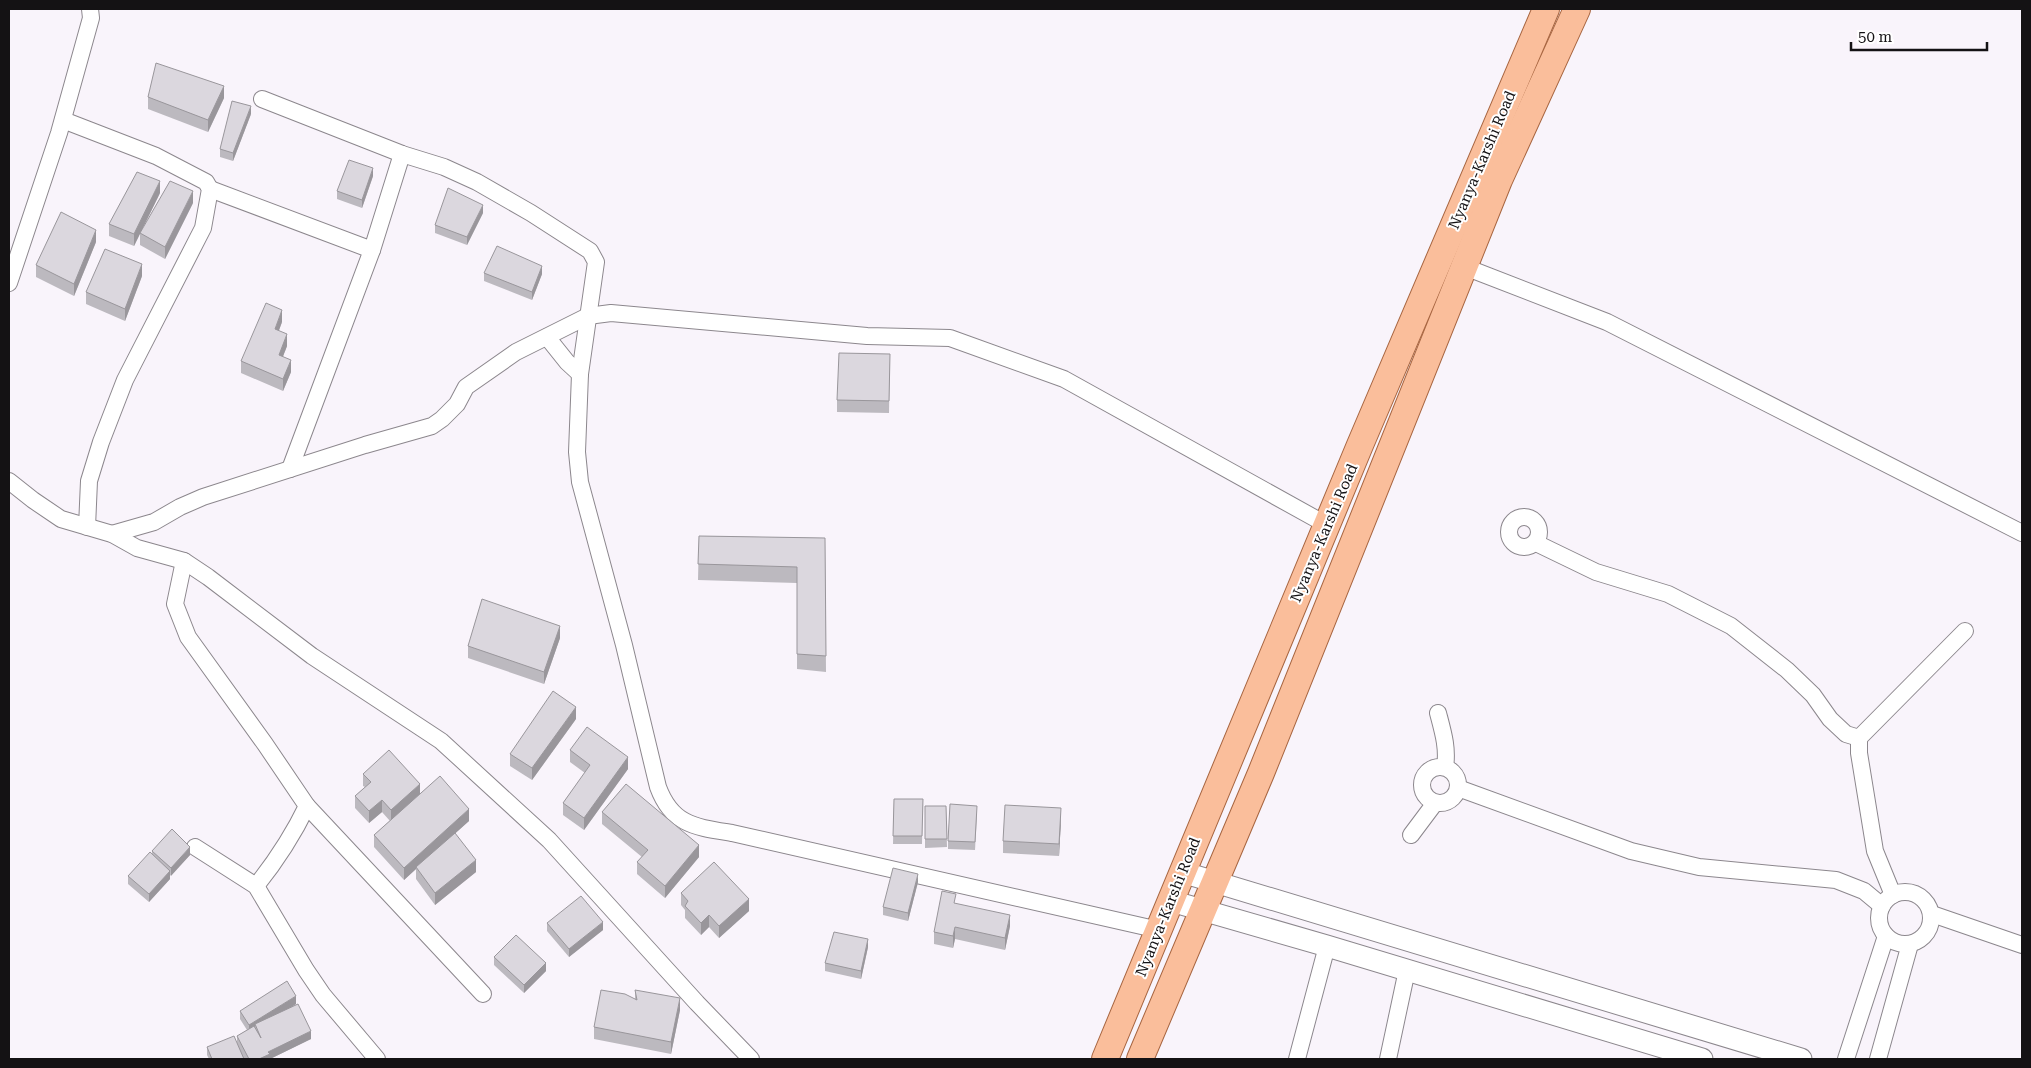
<svg xmlns="http://www.w3.org/2000/svg" width="2031" height="1068" font-family="'Roboto Serif',serif">
  <style>
    .lines { fill: none; stroke-linecap: round; stroke-linejoin: round }
    .minor-casing { stroke: #8c878d; stroke-width: 18 }
    .tertiary-casing { stroke: #8c878d; stroke-width: 23 }
    .primary-casing { stroke: #a76540; stroke-width: 28 }
    .minor { stroke: #fff; stroke-width: 16 }
    .tertiary { stroke: #fff; stroke-width: 21 }
    .primary { stroke: #fabe9b; stroke-width: 26 }
    .wall { fill: #bcb9bf }
    .shaded-wall { fill: #99969b }
    .building { fill: #dbd7de; stroke: #99969b }
    .labels { text-anchor: middle; dominant-baseline: central; stroke-width: 4; stroke-linejoin: round; paint-order: stroke }
    .street-label { font-size: 15px; fill: #141214; stroke: #fff }
  </style>
  <rect width="100%" height="100%" fill="#f9f4fb"/>
  <g class="lines">
    <g class="minor-casing">
      <g id="minor">
        <path d="M262 99 402 154 444 167 477 182 531 213 590 251 596 262 580 374 577 452 580 482 624 645 658 787C672 825 695 827 732 833L1159 930"/>
        <path d="M63 120 156 156 206 182 210 189 203 228 125 380 101 442 89 481 87 527"/>
        <path d="M210 189 372 250"/>
        <path d="M1465 267 1607 322 2022 533"/>
        <path d="M9 283 59 133 91 18 90 9"/>
        <path d="M547 337 567 362 580 374"/>
        <path d="M290 469 372 250 402 154"/>
        <path d="M9 481 33 500 61 519 112 534 137 548 184 561 208 577 312 656 441 741 549 840 697 1003 751 1059"/>
        <circle cx="1524" cy="532" r="15"/>
        <path d="M112 534 154 522 180 507 203 497 365 445 432 426 442 419 457 404 466 387 516 352 588 316 611 313 867 336 950 338 1064 379 1327 525"/>
        <path d="M1536 543 1596 572 1668 594 1731 626 1787 670 1813 695 1830 719 1846 734 1859 738"/>
        <path d="M184 561 175 604 188 637 265 744 307 806C293 835 276 861 256 886"/>
        <path d="M1438 713C1443 732 1448 748 1445 767"/>
        <circle cx="1440" cy="785" r="18"/>
        <path d="M1458 788 1631 851 1699 867 1836 880 1864 891 1882 906"/>
        <path d="M307 806 483 994"/>
        <path d="M1411 835 1435 803"/>
        <path d="M195 847 256 886 306 970 323 995 377 1059"/>
        <circle cx="1905" cy="918" r="26"/>
        <path d="M1893 895 1875 851 1859 753V738L1965 631"/>
        <path d="M1932 914 2022 945"/>
        <path d="M1297 1059 1327 946"/>
        <path d="M1388 1059 1407 970"/>
        <path d="M1846 1059 1886 936"/>
        <path d="M1878 1059 1910 944"/>
      </g>
    </g>
    <g class="tertiary-casing">
      <g id="tertiary">
        <path d="M1182 872 1801 1059"/>
        <path d="M1171 901 1327 946 1702 1059"/>
      </g>
    </g>
    <g class="primary-casing">
      <g id="primary">
        <path d="M1105 1059 1360 445 1546 9"/>
        <path d="M1140 1059 1261 773 1499 180 1577 9"/>
      </g>
    </g>
    <use href="#minor" class="minor"/>
    <use href="#tertiary" class="tertiary"/>
    <use href="#primary" class="primary"/>
  </g>
  <g class="wall">
    <path d="M148 97 224 98 208 132 148 109Z"/>
    <path d="M251 114 233 161 220 157V149Z"/>
    <path d="M373 176 362 208 337 199V191Z"/>
    <path d="M160 193 134 246 109 236V224Z"/>
    <path d="M193 203 165 259 140 245V233Z"/>
    <path d="M483 213 467 245 435 233V225Z"/>
    <path d="M96 242 74 296 36 277V265Z"/>
    <path d="M484 273 542 274 532 300 484 281Z"/>
    <path d="M142 276 125 321 86 304V292Z"/>
    <path d="M282 322 279 330 287 346 283 356 291 372 283 391 241 373V361Z"/>
    <path d="M890 354 889 413 837 412V400Z"/>
    <path d="M699 536 825 538 826 672 797 669V583L698 580Z"/>
    <path d="M560 638 544 684 468 658V646Z"/>
    <path d="M576 719 532 780 510 766V754Z"/>
    <path d="M570 750 628 769 584 830 563 815V803L585 773 570 762Z"/>
    <path d="M363 774 420 794 469 821 455 833 476 872 435 905 416 879V869L404 880 374 847V835L390 821 382 812 369 823 355 808V796L365 787 363 786Z"/>
    <path d="M894 799H923L922 844H893Z"/>
    <path d="M925 806H946L947 847 925 848Z"/>
    <path d="M602 812 699 857 665 898 637 874V862L642 857 602 824Z"/>
    <path d="M977 814 975 850 948 849V841Z"/>
    <path d="M1061 820 1059 856 1003 853V841Z"/>
    <path d="M152 851 190 855 170 876V879L149 902 128 884V876L152 854Z"/>
    <path d="M918 882 908 921 883 915V907Z"/>
    <path d="M681 893 749 911 719 938 709 927 701 935 685 918V910L681 905Z"/>
    <path d="M956 904 1010 926 1005 950 955 939 953 948 934 944V932Z"/>
    <path d="M547 923 603 930 569 957 547 931Z"/>
    <path d="M868 947 861 979 825 971V963Z"/>
    <path d="M494 957 546 971 524 993 494 965Z"/>
    <path d="M635 990 680 1010 671 1054 594 1039V1027L635 999Z"/>
    <path d="M296 1004 292 1007 311 1039 270 1059H209L207 1055V1047L237 1043V1036L247 1030 240 1019V1011Z"/>
  </g>
  <g class="shaded-wall">
    <path d="M224 86V98L208 132V120Z"/>
    <path d="M251 106V114L233 161V153Z"/>
    <path d="M373 168V176L362 208V200Z"/>
    <path d="M160 181V193L134 246V234Z"/>
    <path d="M193 191V203L165 259V247Z"/>
    <path d="M483 205V213L467 245V237Z"/>
    <path d="M96 230V242L74 296V284Z"/>
    <path d="M142 264V276L125 321V309Z"/>
    <path d="M542 266V274L532 300V292Z"/>
    <path d="M282 310V322L275 341V329Z"/>
    <path d="M287 334V346L279 367V355Z"/>
    <path d="M291 360V372L283 391V379Z"/>
    <path d="M560 626V638L544 684V672Z"/>
    <path d="M576 707V719L532 780V768Z"/>
    <path d="M628 757V769L584 830V818Z"/>
    <path d="M420 784V796L391 822V810Z"/>
    <path d="M382 800V812L369 823V811Z"/>
    <path d="M1061 808V820L1059 856V844Z"/>
    <path d="M469 809V821L417 868 416 867V869L404 880V868Z"/>
    <path d="M699 845V857L665 898V886Z"/>
    <path d="M190 847V855L171 876V868Z"/>
    <path d="M476 860V872L435 905V893Z"/>
    <path d="M170 871V879L149 902V894Z"/>
    <path d="M918 874V882L908 921V913Z"/>
    <path d="M749 899V911L719 938V926Z"/>
    <path d="M709 915V927L701 935V923Z"/>
    <path d="M1010 915V926L1005 950V938Z"/>
    <path d="M603 922V930L569 957V949Z"/>
    <path d="M955 927V939L953 948V936Z"/>
    <path d="M868 939V947L861 979V971Z"/>
    <path d="M546 963V971L524 993V985Z"/>
    <path d="M296 996V1004L257 1028 255 1024V1029L249 1033V1025Z"/>
    <path d="M680 998V1010L671 1054V1042Z"/>
    <path d="M311 1031V1039L270 1059H259L268 1052Z"/>
  </g>
  <g class="building">
    <path d="M156 63 224 86 208 120 148 97Z"/>
    <path d="M232 101 251 106 233 153 220 149Z"/>
    <path d="M349 160 373 168 362 200 337 191Z"/>
    <path d="M137 172 160 181 134 234 109 224Z"/>
    <path d="M170 181 193 191 165 247 140 233Z"/>
    <path d="M448 188 483 205 467 237 435 225Z"/>
    <path d="M61 212 96 230 74 284 36 265Z"/>
    <path d="M497 246 542 266 532 292 484 273Z"/>
    <path d="M105 249 142 264 125 309 86 292Z"/>
    <path d="M266 303 282 310 275 329 287 334 279 355 291 360 283 379 241 361Z"/>
    <path d="M839 353 890 354 889 401 837 400Z"/>
    <path d="M699 536 825 538 826 656 797 654V567L698 564Z"/>
    <path d="M482 599 560 626 544 672 468 646Z"/>
    <path d="M553 691 576 707 532 768 510 754Z"/>
    <path d="M587 727 628 757 584 818 563 803 590 765 570 750Z"/>
    <path d="M389 750 420 784 391 810 382 800 369 811 355 796 371 782 363 774Z"/>
    <path d="M440 776 469 809 404 868 374 835Z"/>
    <path d="M626 784 699 845 665 886 637 862 648 850 602 812Z"/>
    <path d="M894 799H923L922 836H893Z"/>
    <path d="M950 804 977 806 975 842 948 841Z"/>
    <path d="M1005 805 1061 808 1059 844 1003 841Z"/>
    <path d="M925 806H946L947 839H925Z"/>
    <path d="M172 829 190 847 171 868 152 851Z"/>
    <path d="M455 833 476 860 435 893 416 867Z"/>
    <path d="M150 852 170 871 149 894 128 876Z"/>
    <path d="M714 862 749 899 719 926 709 915 701 923 685 906 688 901 681 893Z"/>
    <path d="M893 868 918 874 908 913 883 907Z"/>
    <path d="M942 891 956 894 954 903 1010 915 1005 938 955 927 953 936 934 932Z"/>
    <path d="M581 896 603 922 569 949 547 923Z"/>
    <path d="M834 932 868 939 861 971 825 963Z"/>
    <path d="M516 935 546 963 524 985 494 957Z"/>
    <path d="M287 981 296 996 249 1025 240 1011Z"/>
    <path d="M601 990 625 994 637 1000 635 990 680 998 671 1042 594 1027Z"/>
    <path d="M298 1004 311 1031 268 1052 270 1054 259 1059H249L237 1036 254 1026 261 1038 255 1024Z"/>
    <path d="M234 1036 244 1059H212L207 1047Z"/>
  </g>
  <g class="labels">
    <g class="street-label">
      <text transform="translate(1482 160) rotate(-67)">Nyanya-Karshi Road</text>
      <text transform="translate(1324 533) rotate(-67)">Nyanya-Karshi Road</text>
      <text transform="translate(1168 907) rotate(-68)">Nyanya-Karshi Road</text>
    </g>
  </g>
  <rect width="2031" height="1068" fill="none" stroke="#141214" stroke-width="20"/>
  <path d="M1851 42v8h136v-8" fill="none" stroke="#141214" stroke-width="2.5"/>
  <text x="1858" y="42" font-size="15" fill="#141214" stroke="#ffffff" stroke-width="4" paint-order="stroke">50 m</text>
</svg>
